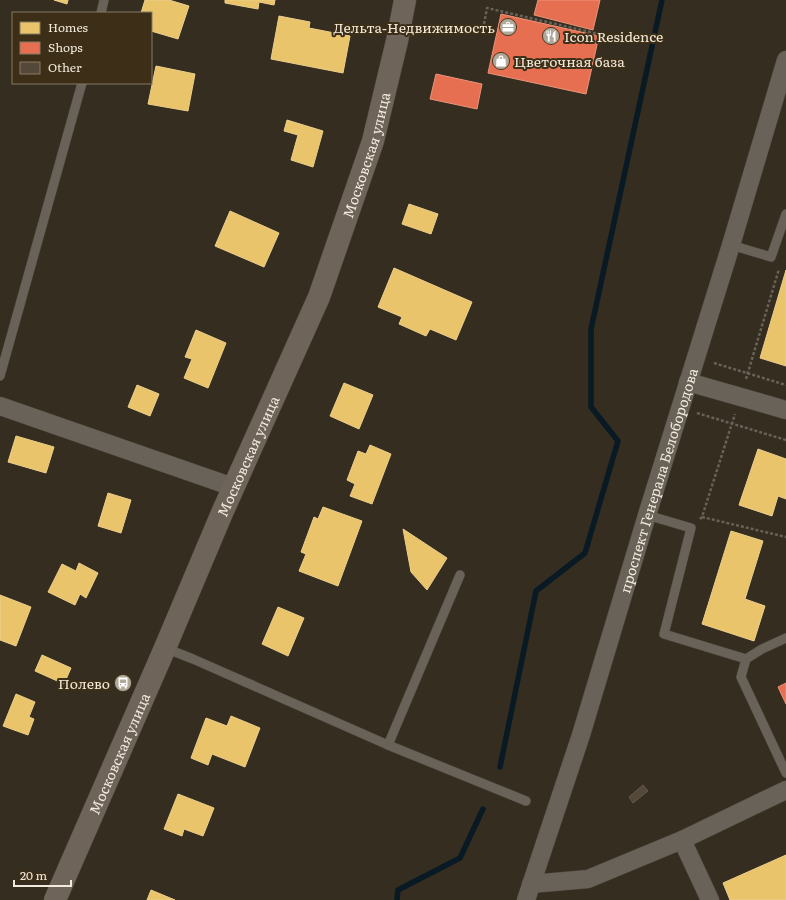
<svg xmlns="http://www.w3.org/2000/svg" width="786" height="900" font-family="Literata,serif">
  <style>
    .homes { fill: #e9c46a; stroke: #eccf8c }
    .shops { fill: #e76f51; stroke: #ea947a }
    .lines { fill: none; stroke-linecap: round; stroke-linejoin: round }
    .stream { stroke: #091a24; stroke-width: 5.5 }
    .building { fill: #544838; stroke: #635b50 }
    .lane-casing { stroke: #4e483d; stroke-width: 10 }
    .street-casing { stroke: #4e483d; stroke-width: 19 }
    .primary-casing { stroke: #4e483d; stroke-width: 23 }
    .path { stroke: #676259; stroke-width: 2.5; stroke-dasharray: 3 2; stroke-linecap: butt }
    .lane { stroke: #686258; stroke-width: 9 }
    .street { stroke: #686258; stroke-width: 18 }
    .primary { stroke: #6e645a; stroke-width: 22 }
    .labels { text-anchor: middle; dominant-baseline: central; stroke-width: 4; stroke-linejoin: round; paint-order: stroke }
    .poi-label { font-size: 14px; fill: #f2eadb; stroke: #3d2f17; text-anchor: end }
    .street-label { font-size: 14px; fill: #f2eadb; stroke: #3d2f17 }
  </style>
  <rect width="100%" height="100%" fill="#352d1f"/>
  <g class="homes">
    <path d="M54 0H68L67 4Z"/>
    <path d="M145 0H169L189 6 178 39 151 31V13H141Z"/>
    <path d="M225 0H275L274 5 259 2 258 9 225 3Z"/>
    <path d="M279 16 310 22 309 28 350 36 343 73 271 59Z"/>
    <path d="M156 66 195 74 188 111 148 104Z"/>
    <path d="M287 120 323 131 313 167 291 160 298 135 284 131Z"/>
    <path d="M409 204 438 214 431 234 402 224Z"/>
    <path d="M230 211 279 233 264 267 215 246Z"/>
    <path d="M394 268 472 302 456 340 430 329 426 336 399 324 402 317 378 307Z"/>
    <path d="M786 270V366L760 358Z"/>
    <path d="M196 330 226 343 208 388 184 378 192 359 185 357Z"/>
    <path d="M344 383 373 395 359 429 330 416Z"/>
    <path d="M137 385 159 394 150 416 128 407Z"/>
    <path d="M16 436 54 447 46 473 8 462Z"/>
    <path d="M370 445 391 454 372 504 350 496 355 484 347 480 358 451 366 454Z"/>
    <path d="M758 449 786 459V499L778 496 772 516 739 505Z"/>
    <path d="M108 493 131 500 121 533 98 526Z"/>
    <path d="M323 507 362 521 338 586 299 571 306 554 301 552 314 517 318 519Z"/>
    <path d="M403 529 447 558 427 590 411 572Z"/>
    <path d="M731 531 763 541 745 599 765 606 754 641 702 624Z"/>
    <path d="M79 563 98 573 86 598 80 594 75 605 48 592 62 564 76 571Z"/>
    <path d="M0 595 31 607 16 646 0 640Z"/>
    <path d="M278 607 304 618 288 656 262 644Z"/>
    <path d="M42 655 71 668 64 684 35 671Z"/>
    <path d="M16 694 35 702 29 717 34 719 28 735 3 726Z"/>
    <path d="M231 716 260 728 245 767 212 754 208 765 191 758 206 718 227 726Z"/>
    <path d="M178 794 214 808 203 836 184 829 182 836 164 829Z"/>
    <path d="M786 855V900H730L723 883Z"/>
    <path d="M151 890 175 900H147Z"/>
  </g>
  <g class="shops">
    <path d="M538 0H600L593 30 534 15Z"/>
    <path d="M501 14 599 36 586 94 488 73Z"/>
    <path d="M436 74 482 84 477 109 430 99Z"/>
    <path d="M786 683V704L778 687Z"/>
  </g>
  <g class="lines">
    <g class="stream">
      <path d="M500 767 536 591 585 553 618 441 591 407V329L662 0"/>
      <path d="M397 900 398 890 460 858 483 809"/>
    </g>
  </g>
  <path class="building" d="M643 785 648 791 633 803 629 797Z"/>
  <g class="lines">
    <g class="lane-casing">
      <g id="lane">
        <path d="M101 13 104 0"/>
        <path d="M731 245 771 257 786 214"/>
        <path d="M0 376 82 83"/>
        <path d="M647 515 691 528 664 634 746 659"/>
        <path d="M786 638 762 649 746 659 741 677 786 773"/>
        <path d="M165 648 193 659 388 745 460 575"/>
        <path d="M388 745 526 801"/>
      </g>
    </g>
    <g class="street-casing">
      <g id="street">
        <path d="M688 382 786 410"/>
        <path d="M0 406 233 487"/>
        <path d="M682 840 710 900"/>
        <path d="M531 884 588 879 682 840 786 790"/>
        <path id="s1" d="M526 900 581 735 647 515 731 245 786 60"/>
      </g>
    </g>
    <g class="primary-casing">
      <g id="primary">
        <path id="s2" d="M55 900 165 648 222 513 319 297 373 141 397 41 405 0"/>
      </g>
    </g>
    <g class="path">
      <path d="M484 24 487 8 603 35"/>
      <path d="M714 363 786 385"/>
      <path d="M746 379 779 269"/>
      <path d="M697 413 786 440"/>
      <path d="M702 517 786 537"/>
      <path d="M700 519 702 517 735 414"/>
    </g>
    <use href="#lane" class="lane"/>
    <use href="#street" class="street"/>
    <use href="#primary" class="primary"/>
  </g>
  <defs>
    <g id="office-disc" transform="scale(0.9)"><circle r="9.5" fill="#b0a899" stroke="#3d2f17"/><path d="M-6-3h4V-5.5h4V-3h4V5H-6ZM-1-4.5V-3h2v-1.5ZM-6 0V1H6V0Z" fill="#fff"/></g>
    <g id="restaurant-disc" transform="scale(0.9)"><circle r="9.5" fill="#b0a899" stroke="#3d2f17"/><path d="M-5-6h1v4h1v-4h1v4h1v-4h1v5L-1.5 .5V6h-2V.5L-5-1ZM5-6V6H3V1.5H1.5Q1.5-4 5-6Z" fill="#fff"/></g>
    <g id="shop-disc" transform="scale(0.9)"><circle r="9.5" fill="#b0a899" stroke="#3d2f17"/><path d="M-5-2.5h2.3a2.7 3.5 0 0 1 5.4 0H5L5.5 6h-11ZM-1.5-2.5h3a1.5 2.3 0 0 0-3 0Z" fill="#fff"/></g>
    <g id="bus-disc" transform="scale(0.9)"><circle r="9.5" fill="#b0a899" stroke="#3d2f17"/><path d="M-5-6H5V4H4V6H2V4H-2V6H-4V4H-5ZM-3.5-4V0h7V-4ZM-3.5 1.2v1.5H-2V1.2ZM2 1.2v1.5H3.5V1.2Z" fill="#fff"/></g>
  </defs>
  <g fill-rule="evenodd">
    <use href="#office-disc" x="508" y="27"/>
    <use href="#restaurant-disc" x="551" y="36"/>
    <use href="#shop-disc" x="501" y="61"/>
    <use href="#bus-disc" x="123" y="683"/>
  </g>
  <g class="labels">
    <g class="poi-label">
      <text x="495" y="27">Дельта-Недвижимость</text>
      <text x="564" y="36" text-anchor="start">Icon Residence</text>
      <text x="514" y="61" text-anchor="start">Цветочная база</text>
      <text x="110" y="683">Полево</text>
    </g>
    <g class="street-label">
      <text stroke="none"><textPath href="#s2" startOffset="808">Московская улица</textPath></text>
      <text stroke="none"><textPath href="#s2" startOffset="484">Московская улица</textPath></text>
      <text stroke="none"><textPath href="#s1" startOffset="440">проспект Генерала Белобородова</textPath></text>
      <text stroke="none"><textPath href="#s2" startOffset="160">Московская улица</textPath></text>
    </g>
  </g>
  <rect x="12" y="12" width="140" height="72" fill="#3d2f17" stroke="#857a65"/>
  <rect x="20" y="22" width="20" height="12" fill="#e9c46a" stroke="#857a65"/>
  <text x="48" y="32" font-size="12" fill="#f2eadb">Homes</text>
  <rect x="20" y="42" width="20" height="12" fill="#e76f51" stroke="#857a65"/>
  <text x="48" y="52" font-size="12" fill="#f2eadb">Shops</text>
  <rect x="20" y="62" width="20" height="12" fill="#544838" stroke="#857a65"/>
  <text x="48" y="72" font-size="12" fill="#f2eadb">Other</text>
  <path d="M14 880v6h57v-6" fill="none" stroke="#f2eadb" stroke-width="2"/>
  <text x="20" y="880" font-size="12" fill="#f2eadb" stroke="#3d2f17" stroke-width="3" paint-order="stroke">20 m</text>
</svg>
